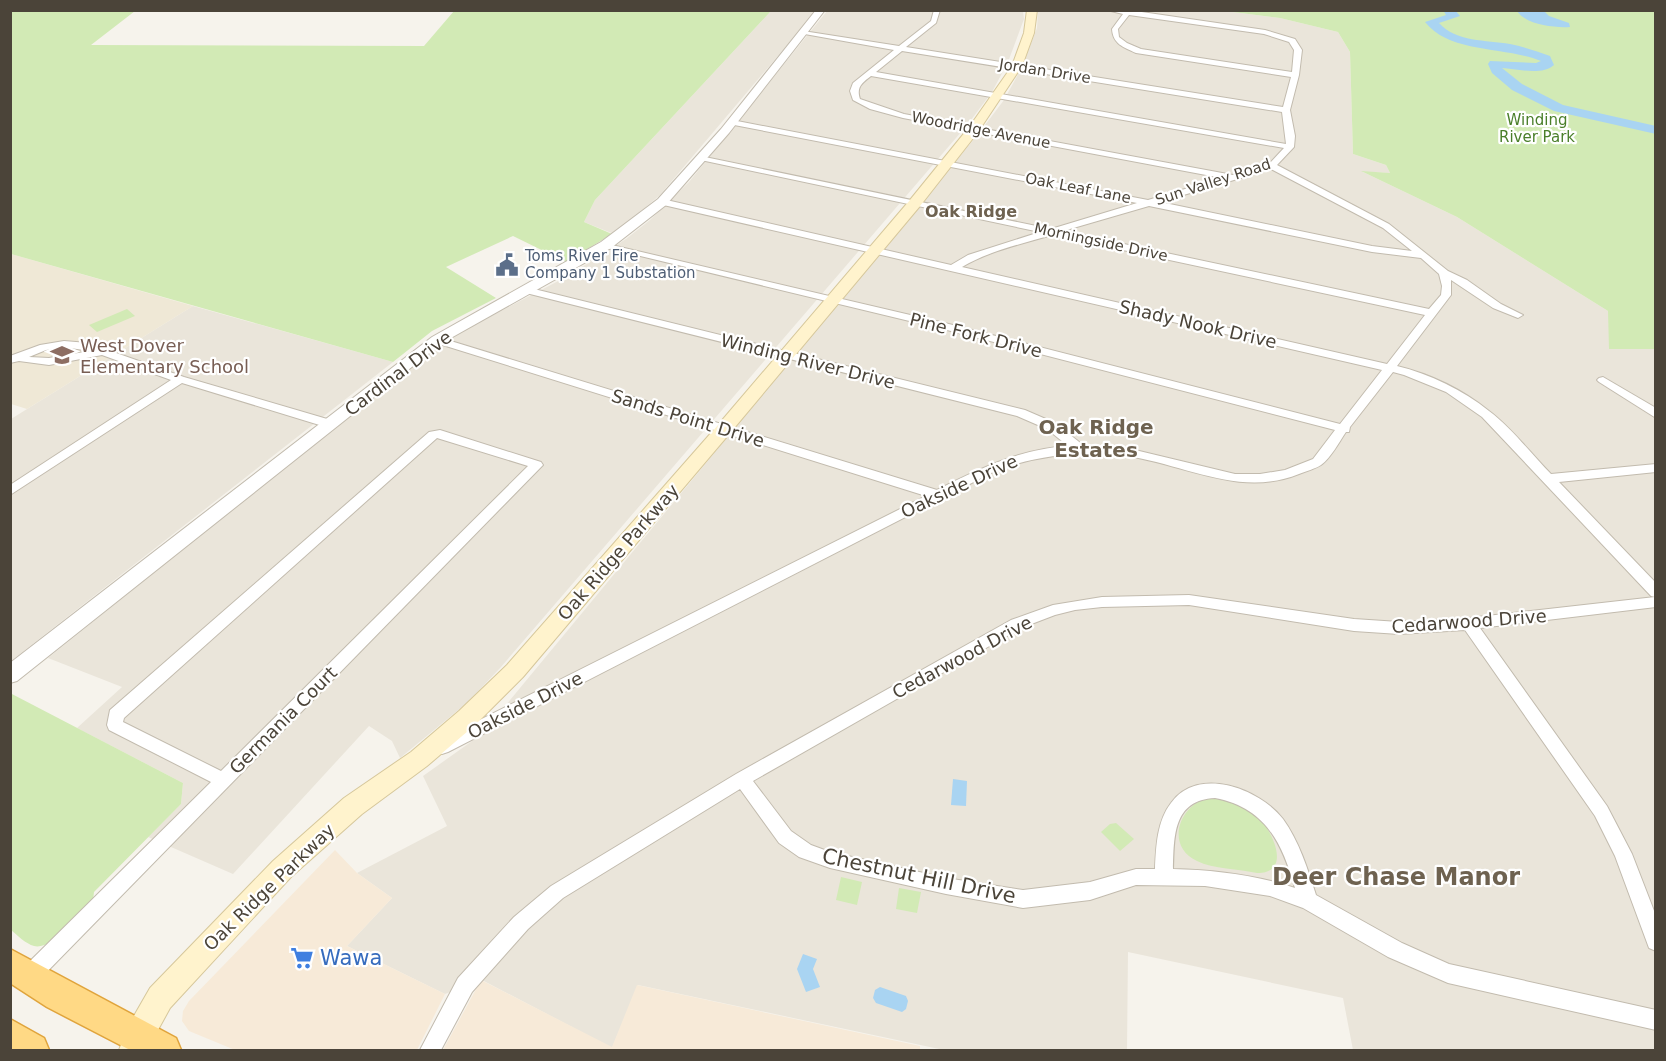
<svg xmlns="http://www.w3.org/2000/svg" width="1666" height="1061" font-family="'DejaVu Sans',sans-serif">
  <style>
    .residential { fill: #eae5da }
    .commercial { fill: #f7ead8 }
    .education { fill: #efe8d6 }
    .green { fill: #d2eab5 }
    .water { fill: #a9d4f2 }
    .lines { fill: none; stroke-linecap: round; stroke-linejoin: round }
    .river { fill: #a9d4f2; fill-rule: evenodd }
    .minor-casing { stroke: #c2bbae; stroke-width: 2 }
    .tertiary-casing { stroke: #c2bbae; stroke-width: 2 }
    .secondary-casing { stroke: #d6c79b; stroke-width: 2 }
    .trunk-casing { stroke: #e0a43c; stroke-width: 3 }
    .minor { fill: #fff; fill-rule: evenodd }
    .tertiary { fill: #fff; fill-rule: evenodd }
    .secondary { fill: #fff3cd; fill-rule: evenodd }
    .trunk { fill: #ffd985; fill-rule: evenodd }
    .labels { text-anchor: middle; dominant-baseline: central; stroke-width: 4.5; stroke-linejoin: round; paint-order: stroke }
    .far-street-label { font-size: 15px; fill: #4b4439; stroke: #fff }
    .far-park-label { font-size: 15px; fill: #4a7f2a; stroke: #fff }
    .far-service-label { font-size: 15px; fill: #4e5e75; stroke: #fff; text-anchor: start }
    .far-neighbourhood-label { font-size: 16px; font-weight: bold; fill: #6e6250; stroke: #fff }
    .street-label { font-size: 18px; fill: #4b4439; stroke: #fff }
    .education-label { font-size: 18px; fill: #785e54; stroke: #fff; text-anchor: start }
    .neighbourhood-label { font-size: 20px; font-weight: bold; fill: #6e6250; stroke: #fff }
    .near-street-label { font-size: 21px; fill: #4b4439; stroke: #fff }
    .near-shop-label { font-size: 21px; fill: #366cbe; stroke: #fff; text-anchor: start }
    .near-neighbourhood-label { font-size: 24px; font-weight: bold; fill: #6e6250; stroke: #fff }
  </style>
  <rect width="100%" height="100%" fill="#f6f3ec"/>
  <g class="residential">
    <path d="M771 11H816L660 195 614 234 584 222 595 200Z"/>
    <path d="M827 11H1023L1024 19 1008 62 992 92 968 124 501 667 468 702 400 758 392 741 369 726 233 874 148 837 181 804 183 783 77 728 122 687 48 658 438 344 566 277 626 239 650 220 689 182Z"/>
    <path d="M1038 11H1225L1280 18 1338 32 1350 52 1353 154 1386 165 1390 173 1363 172 1457 217 1608 311 1655 349V1050H1353L1343 998 1128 952 1127 1050H944L638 985 612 1048 482 980 445 994 347 946 392 898 357 873 447 826 423 776 482 734 979 133 1004 100 1021 69 1037 28Z"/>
    <path d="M193 306 393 362 11 661V419Z"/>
  </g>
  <g class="commercial">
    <path d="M335 850 357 873 392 898 347 946 445 994 417 1050H235L189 1031 182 1021 183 1011 189 1001Z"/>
    <path d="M481 980 612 1047 637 985 920 1046V1050H443Z"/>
  </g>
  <path class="education" d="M11 254 193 306 27 409 11 404Z"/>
  <g class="green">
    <path d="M10 11H135L91 45 424 46 454 11H771L595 200 584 222 612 234 566 262 513 236 446 267 496 298 432 331 393 362 11 254Z"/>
    <path d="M1225 11H1655V349H1609L1608 311 1457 217 1361 171 1390 173 1386 165 1353 154 1350 52 1338 32 1280 18Z"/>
    <path d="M127 309 135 316 97 332 89 325Z"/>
    <path d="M10 693 183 783 181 804 94 892 93 901C81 913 52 951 34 946 26 944 17 935 11 930Z"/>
    <path d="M1212 797C1219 798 1228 798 1235 801 1243 805 1255 813 1261 820 1274 835 1291 873 1257 873 1239 869 1213 869 1197 861 1163 845 1181 801 1212 797Z"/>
    <path d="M1116 823 1134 839 1120 851 1101 832 1110 824Z"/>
    <path d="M841 877 862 882 857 905 836 900Z"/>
    <path d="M899 888 921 892 917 913 896 909Z"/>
  </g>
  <g class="water">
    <path d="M1517 11H1544L1549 16 1569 23 1570 27C1554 28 1526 25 1517 11Z"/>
    <path d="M953 779 967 781 966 806 951 805Z"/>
    <path d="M803 954 817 959 813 969 820 987 806 992 797 969Z"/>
    <path d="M880 987 906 996 908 1001 906 1009 902 1012 876 1003 873 998 875 990Z"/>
  </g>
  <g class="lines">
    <path class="river" d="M1443 10H1455L1460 16 1439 23C1456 42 1486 40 1510 44 1524 47 1537 51 1550 56L1554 65C1542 76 1517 69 1502 68L1522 84 1563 105 1656 126V134L1554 111 1512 90 1492 73 1488 64 1490 61 1536 63 1541 61C1505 46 1450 54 1425 22L1446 15Z"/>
    <g class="minor-casing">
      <g id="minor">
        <path d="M934 10H940L936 23 906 47 1283 107 1291 77 1136 53C1123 47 1113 44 1112 29L1123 14 1107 10H1128L1265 30 1295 39 1302 50 1299 75 1290 110 1295 136 1294 147 1277 165 1389 224 1448 271 1467 280 1501 304 1523 315 1518 318 1493 308 1451 280V295L1397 366C1430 374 1463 390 1489 411 1512 428 1531 454 1551 474L1656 464V472L1559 482 1656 583V607L1480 628 1607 806 1632 854 1656 916V951L1649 948 1615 856 1595 816 1465 630 1399 634 1354 631 1189 605 1102 607 1075 610 1055 615 1021 628 753 781 791 831 811 845 830 852 946 878 1023 890 1090 882 1136 869H1155C1156 847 1157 821 1171 803 1198 765 1260 789 1283 819 1299 841 1308 870 1316 895L1402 943 1449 964 1656 1010V1030L1448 983 1388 957 1303 908 1270 896 1205 886 1136 885 1090 900 1023 908 946 894 830 868 799 857 779 843 740 789 563 898 528 929 472 992 441 1050H420L458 978 514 917 551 886 736 774 1011 620 1053 605 1102 597 1189 595 1354 619 1399 622 1469 618 1655 597 1651 596 1482 417 1446 392 1404 375 1393 372 1350 427 1349 432H1346C1339 442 1331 458 1321 465 1315 469 1306 471 1299 474 1242 497 1190 467 1133 457 1086 450 1042 454 997 470L448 752 442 754 436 752 434 747 436 742 926 496 433 342V338H441L937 490C979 469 1020 449 1068 446L1047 429 1017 416 522 292V288L526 287 1025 410 1055 423 1083 445 1135 450 1235 474H1260L1285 470 1313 459 1335 430 951 331 603 247V243L953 325 1340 424 1382 370 659 204V200L662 199 951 265 968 255 1040 232 696 159 700 156 1051 229 1137 203 729 124V120H732L1148 200 1222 178 903 118 870 109 853 100 850 91 853 83 894 50 799 33 803 31 899 46 931 21ZM1129 15 1264 34 1289 42 1294 50 1292 72 1141 49 1127 43 1119 37 1118 29ZM902 51 1282 112 1286 144 876 72ZM871 76 1284 148 1269 164 1233 175 904 114 860 99C856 87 862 83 871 76ZM1271 169 1383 228 1412 251 1372 246 1160 202ZM1149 206 1372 252 1421 258 1439 274 1442 286 1441 295 1429 309 1063 231ZM1052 235H1053L1425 315 1387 364 962 267C989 251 1021 244 1052 235ZM1215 798C1266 808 1282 843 1295 888 1256 875 1214 870 1173 869 1174 836 1173 800 1215 798Z"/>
        <path d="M64 341 88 343 184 377 334 421 336 424 330 428 326 427 182 383 10 495V485L171 380 102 355 49 365 19 361 10 363V356L40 345ZM64 347 90 351 49 358 29 357 46 350Z"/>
        <path d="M1603 377 1656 408V418L1599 382 1597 380 1599 378Z"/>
        <path d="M440 430 541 462 543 465 36 983 29 986 22 983 19 976 22 969 211 782 109 730 107 725 110 710 429 432ZM437 438 528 466 221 771 123 722 124 718Z"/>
      </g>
    </g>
    <g class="tertiary-casing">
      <path id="tertiary" d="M816 10H825L729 133 666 205 611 248 442 343 17 681 10 683V663L432 337 601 242 658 199 721 129Z"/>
    </g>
    <g class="secondary-casing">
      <path id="secondary" d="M1027 10H1037L1034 33 1022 66 978 132 920 206 730 433 523 677 475 725 427 766 362 814 291 877 170 1008 147 1050H119L127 1028 150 988 273 861 344 798 411 752 459 711 507 665 718 425 910 200 970 126 1012 66 1024 33Z"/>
    </g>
    <g class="trunk-casing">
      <g id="trunk">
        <path d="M10 949 176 1038 181 1050H130L47 1007 10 983Z"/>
        <path d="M10 1019 44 1038 49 1050H10Z"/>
      </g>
    </g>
    <use href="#minor" class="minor"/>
    <use href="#tertiary" class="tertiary"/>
    <use href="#secondary" class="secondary"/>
    <use href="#trunk" class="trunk"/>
  </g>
  <defs>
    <g id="civic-bare" transform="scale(1.8)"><path d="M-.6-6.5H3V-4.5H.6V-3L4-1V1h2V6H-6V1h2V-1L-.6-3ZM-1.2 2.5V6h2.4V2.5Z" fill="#5c6f8a" stroke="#fff" stroke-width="2.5" paint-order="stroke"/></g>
    <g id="school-bare" transform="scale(1.8)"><path d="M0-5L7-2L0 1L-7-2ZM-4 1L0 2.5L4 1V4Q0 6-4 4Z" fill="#8d6e63" stroke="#fff" stroke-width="2.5" paint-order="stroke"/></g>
    <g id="supermarket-bare" transform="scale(1.8)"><path d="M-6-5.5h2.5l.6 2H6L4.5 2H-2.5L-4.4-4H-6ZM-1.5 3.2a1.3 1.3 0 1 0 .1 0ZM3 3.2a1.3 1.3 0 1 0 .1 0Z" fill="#3f7fe0" stroke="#fff" stroke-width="2.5" paint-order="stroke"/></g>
  </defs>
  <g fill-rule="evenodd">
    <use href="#civic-bare" x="507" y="265"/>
    <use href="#school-bare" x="62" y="355"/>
    <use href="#supermarket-bare" x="302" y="958"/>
  </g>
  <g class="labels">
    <g class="far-street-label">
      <text transform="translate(1045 71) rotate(9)">Jordan Drive</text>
      <text transform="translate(981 130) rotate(11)">Woodridge Avenue</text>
      <text transform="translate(1213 182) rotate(-18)">Sun Valley Road</text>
      <text transform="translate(1078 188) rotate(11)">Oak Leaf Lane</text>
      <text transform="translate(1101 242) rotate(12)">Morningside Drive</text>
    </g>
    <g class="far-park-label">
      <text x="1537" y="120">Winding<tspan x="1537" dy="17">River Park</tspan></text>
    </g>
    <g class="far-service-label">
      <text x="525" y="256">Toms River Fire<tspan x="525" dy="17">Company 1 Substation</tspan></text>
    </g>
    <g class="far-neighbourhood-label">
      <text x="971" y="211">Oak Ridge</text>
    </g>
    <g class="street-label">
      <text transform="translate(1198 324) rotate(13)">Shady Nook Drive</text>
      <text transform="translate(976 335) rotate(14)">Pine Fork Drive</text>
      <text transform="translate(808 361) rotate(14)">Winding River Drive</text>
      <text transform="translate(398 373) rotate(-37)">Cardinal Drive</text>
      <text transform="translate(688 418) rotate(17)">Sands Point Drive</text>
      <text transform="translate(959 486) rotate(-25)">Oakside Drive</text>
      <text transform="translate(618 552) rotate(-49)">Oak Ridge Parkway</text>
      <text transform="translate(1469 621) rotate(-4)">Cedarwood Drive</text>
      <text transform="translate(962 657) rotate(-28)">Cedarwood Drive</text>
      <text transform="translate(525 705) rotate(-27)">Oakside Drive</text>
      <text transform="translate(283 720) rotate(-45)">Germania Court</text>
      <text transform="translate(269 887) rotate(-44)">Oak Ridge Parkway</text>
    </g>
    <g class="education-label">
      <text x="80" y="345">West Dover<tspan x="80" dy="21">Elementary School</tspan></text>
    </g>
    <g class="neighbourhood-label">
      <text x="1096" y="427">Oak Ridge<tspan x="1096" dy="23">Estates</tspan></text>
    </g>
    <g class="near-street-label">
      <text transform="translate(919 876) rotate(12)">Chestnut Hill Drive</text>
    </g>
    <g class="near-shop-label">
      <text x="320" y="958">Wawa</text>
    </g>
    <g class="near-neighbourhood-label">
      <text x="1396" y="877">Deer Chase Manor</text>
    </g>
  </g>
  <rect width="1666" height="1061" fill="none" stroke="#4b4439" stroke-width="24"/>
</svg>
